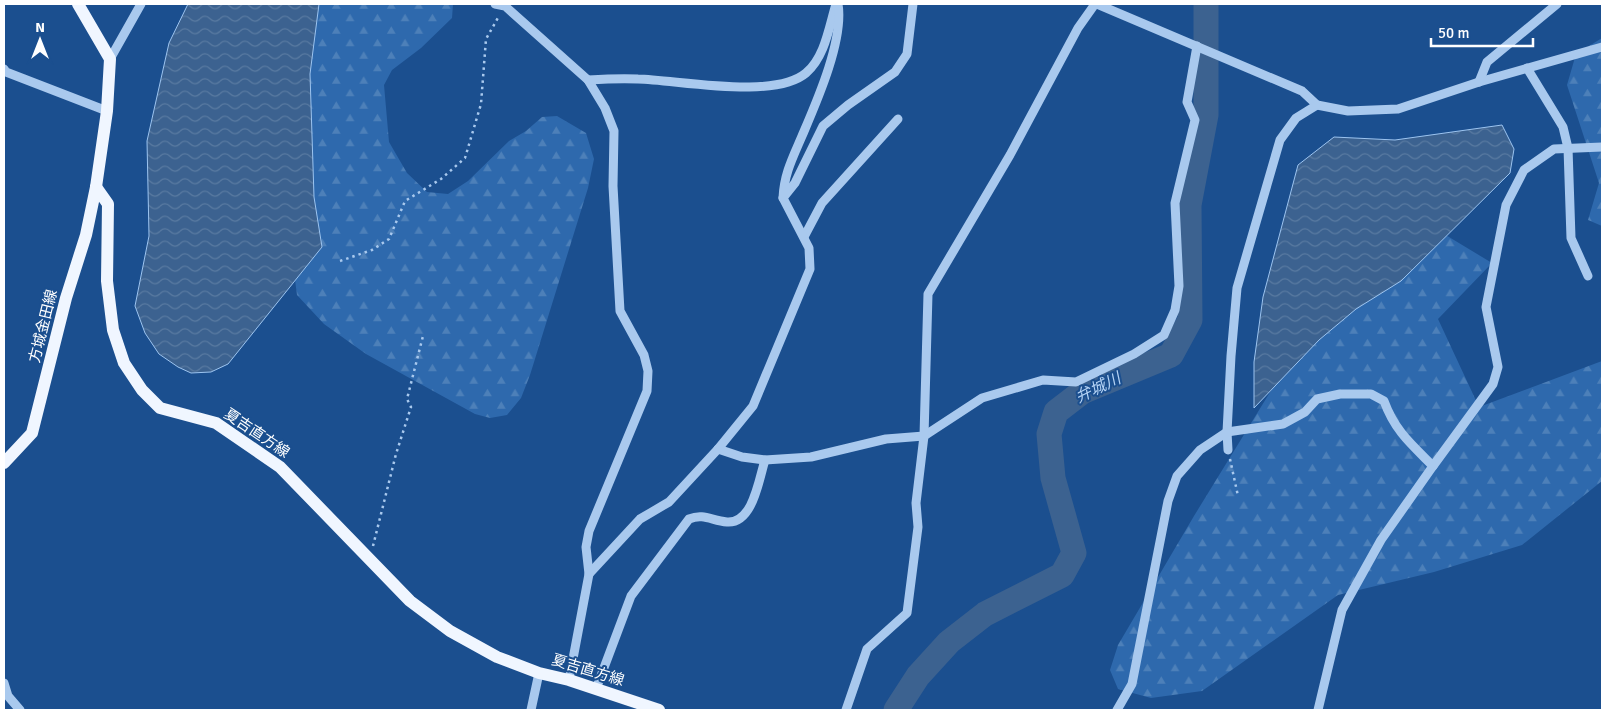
<svg xmlns="http://www.w3.org/2000/svg" width="1606" height="714" font-family="Signika,'Noto Sans JP',sans-serif">
  <style>
    .forest { fill: url(#forest-firs) }
    .water { fill: url(#water-waves); stroke: #9cc4f0 }
    .lines { fill: none; stroke-linecap: round; stroke-linejoin: round }
    .river { stroke: #3c6290; stroke-width: 25 }
    .path { stroke: #a9c9ee; stroke-width: 2.5; stroke-dasharray: 2.5 4; stroke-linecap: butt }
    .minor { stroke: #a9c9ee; stroke-width: 9 }
    .major { stroke: #f0f6ff; stroke-width: 12 }
    .labels { text-anchor: middle; dominant-baseline: central; stroke-width: 4; stroke-linejoin: round; paint-order: stroke }
    .street-label { font-size: 15px; fill: #fff; stroke: #1b4f8f }
    .water-label { font-size: 16px; font-style: italic; fill: #b5d3f5; stroke: #1b4f8f }
  </style>
  <defs>
    <pattern id="forest-firs" width="22" height="20" patternUnits="userSpaceOnUse" patternTransform="scale(1.25)"><rect width="22" height="20" fill="#2e69ad"/><path d="M5 1l3.5 6h-7zM16 11l3.5 6h-7z" fill="#4d80b9"/></pattern>
    <pattern id="water-waves" width="16" height="10" patternUnits="userSpaceOnUse" patternTransform="scale(1.25)"><rect width="16" height="10" fill="#3c6290"/><path d="M0 5q4-4 8 0t8 0" fill="none" stroke="#597aa1"/></pattern>
  </defs>
  <rect width="100%" height="100%" fill="#1b4f8f"/>
  <g class="forest">
    <path d="M290 4H453L452 18 421 48 392 70 384 85 389 142 407 173 427 192 448 194 468 181 509 141 526 131 542 117 557 116 586 133 594 159 588 188 530 375 521 398 507 415 490 418 475 414 366 354 324 324 297 295 294 272Z"/>
    <path d="M1602 38V226L1588 220 1599 183 1567 85 1576 54Z"/>
    <path d="M1444 234 1492 263 1438 319 1479 407 1602 361V481L1522 545 1434 572 1338 595 1202 691 1151 698 1118 689 1110 670 1118 645 1194 516 1355 254Z"/>
  </g>
  <g class="water">
    <path d="M188 4H319L310 74 314 197 322 247 228 364 211 372 191 373 178 367 159 354 145 333 135 306 149 236 147 141 169 43Z"/>
    <path d="M1502 125 1514 149 1510 173 1401 281 1356 309 1319 340 1254 408V362L1263 297 1298 165 1334 137 1395 140Z"/>
  </g>
  <g class="lines">
    <path class="river" d="M896 710 918 676 949 642 985 614 1062 575 1074 553 1053 478 1049 434 1056 412 1082 392 1171 355 1190 320 1189 205 1206 115V4"/>
    <g class="path">
      <path d="M340 261 372 250 389 239 405 201 441 179 465 158 481 104 486 39 499 16"/>
      <path d="M1230 459 1238 496"/>
      <path d="M373 546 396 454 411 407 407 399 423 336"/>
    </g>
    <g class="minor">
      <path d="M495 4 505 6 588 80 605 108 614 131 613 186 620 311 644 355 648 371 647 391 589 531 586 547 589 574 569 680"/>
      <path d="M1097 4 1302 91 1317 105 1348 111 1398 109 1479 82 1602 47"/>
      <path d="M110 59 141 4"/>
      <path d="M1527 68 1563 127 1568 148 1571 238 1588 276"/>
      <path d="M4 69 6 72 107 111"/>
      <path d="M588 80C604 79 621 78 638 79 679 80 774 100 806 73 825 57 829 27 836 4"/>
      <path d="M1479 82 1487 62 1557 4"/>
      <path d="M783 198C784 174 793 157 802 136 817 101 844 40 838 4"/>
      <path d="M804 237 822 203 898 119"/>
      <path d="M718 449 742 457 765 460 811 457 886 439 924 436 982 398 1043 380 1076 382 1134 354 1164 335 1175 310 1179 286 1175 203 1195 120 1187 102 1197 46"/>
      <path d="M1228 450 1227 432 1231 356 1237 288 1280 140 1296 118 1317 105"/>
      <path d="M1433 466 1493 384 1498 367 1486 307 1506 205 1524 170 1554 149 1602 147"/>
      <path d="M589 574 640 519 669 502 718 449 753 406 810 269 809 248 783 198 795 183 823 126 848 105 895 72 907 54 913 4"/>
      <path d="M4 683 8 696 20 710"/>
      <path d="M596 689 631 596 689 519C704 513 712 521 727 522 753 524 759 479 765 460"/>
      <path d="M531 710 539 673"/>
      <path d="M846 710 867 649 907 613 918 527 916 503 924 436 928 294 1010 155 1078 28 1095 4"/>
      <path d="M1117 710 1132 684 1168 501 1177 476 1200 450 1227 432 1283 424 1305 412 1317 399 1340 394H1371L1384 401C1395 431 1411 444 1433 466L1381 540 1342 610 1318 710"/>
    </g>
    <g class="major">
      <path d="M96 187 108 204 107 281 113 330 124 363 142 390 160 408 216 423 280 467 410 601 450 631 497 657 539 673 569 680 659 710"/>
      <path d="M4 463 32 433 66 298 86 235 96 187 107 111 110 59 78 4"/>
    </g>
  </g>
  <g class="labels">
    <g class="street-label">
      <text transform="translate(43 326) rotate(-76)">方城金田線</text>
      <text transform="translate(257 433) rotate(34)">夏吉直方線</text>
      <text transform="translate(588 670) rotate(17)">夏吉直方線</text>
    </g>
    <g class="water-label">
      <text transform="translate(1098 388) rotate(-26)">弁城川</text>
    </g>
  </g>
  <rect width="1606" height="714" fill="none" stroke="#ffffff" stroke-width="10"/>
  <g transform="translate(40 40)" stroke="#1b4f8f" stroke-width="4" paint-order="stroke">
  <path d="M0-4L9 19L0 12L-9 19Z" fill="#ffffff"/>
  <text y="-8" font-size="14" font-weight="bold" text-anchor="middle" fill="#ffffff">N</text>
  </g>
  <path d="M1431 38v8h102v-8" fill="none" stroke="#ffffff" stroke-width="2.5"/>
  <text x="1438" y="38" font-size="15" fill="#ffffff" stroke="#1b4f8f" stroke-width="4" paint-order="stroke">50 m</text>
</svg>
